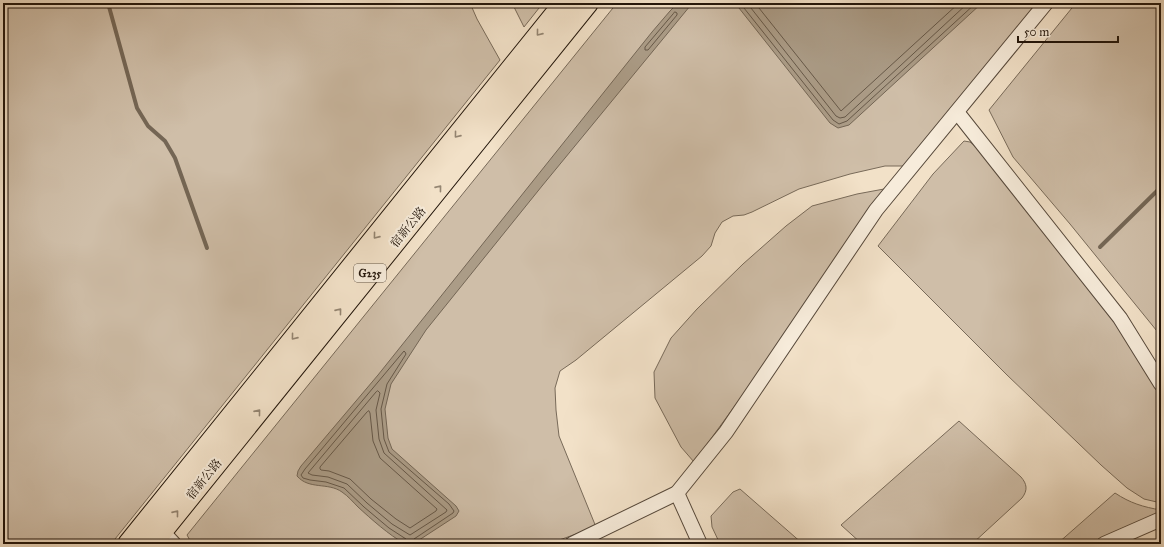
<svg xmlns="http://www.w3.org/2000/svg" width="1164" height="547" font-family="'IM FELL Great Primer','Noto Serif SC',serif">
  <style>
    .green { fill: #cfbea8; stroke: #786a59 }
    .water { fill: #ab9c87; stroke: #746655 }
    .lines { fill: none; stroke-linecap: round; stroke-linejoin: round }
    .shore { stroke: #665848; stroke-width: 1 }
    .stream { stroke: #746655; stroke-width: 4 }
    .minor-casing { stroke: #56483a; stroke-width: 16 }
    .highway-casing { stroke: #22150a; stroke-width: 22 }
    .minor { stroke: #f7ecdb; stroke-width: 14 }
    .highway { stroke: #f2e1c8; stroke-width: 20 }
    .oneway { stroke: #948572 }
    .labels { text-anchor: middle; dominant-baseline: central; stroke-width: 4; stroke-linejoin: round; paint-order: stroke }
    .shield { fill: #f7ecdb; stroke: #625649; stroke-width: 1 }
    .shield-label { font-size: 11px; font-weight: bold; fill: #22150a }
    .street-label { font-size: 12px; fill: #22150a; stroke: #f7ecdb }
  </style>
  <rect width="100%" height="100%" fill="#f2e1c8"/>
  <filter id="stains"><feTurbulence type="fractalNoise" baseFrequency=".005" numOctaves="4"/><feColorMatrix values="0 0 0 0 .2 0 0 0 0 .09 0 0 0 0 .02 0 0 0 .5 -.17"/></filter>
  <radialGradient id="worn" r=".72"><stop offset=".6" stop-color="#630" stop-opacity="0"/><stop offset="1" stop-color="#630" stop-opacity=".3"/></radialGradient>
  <g class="green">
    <path d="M3 3H470L477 19 500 60 111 544H3Z"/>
    <path d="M512 3H543L524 27Z"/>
    <path d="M617 3H1040L907 166H885L850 174 799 189 752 212 744 215 733 216 722 222 715 233 711 246 702 256 576 360 560 371 555 388 556 410 559 436 596 527 548 544H192L187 535Z"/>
    <path d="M1076 3H1161V336L1070 224 1013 157 989 110Z"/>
    <path d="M964 141 970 142 981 151 1115 319 1161 393V503L1144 499 1127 488 1101 465 1007 375 878 246 933 174Z"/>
    <path d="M884 189 758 374 694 462 681 447 655 398 654 372 671 338 697 309 743 264 786 226 812 206 857 194Z"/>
    <path d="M959 421 1021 477C1027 484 1028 490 1022 498L972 544H862L841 525Z"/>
    <path d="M740 489 748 496 803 544H720L712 527 711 516 733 492Z"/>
    <path d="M1115 493C1130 503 1143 507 1161 510V515L1092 544H1057Z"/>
  </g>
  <g class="water">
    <path d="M678 3H695L690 6 542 186 426 330 391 384 385 409 388 438 392 449 456 506 459 511 456 516 413 544C410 544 407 544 404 543 390 536 370 518 358 507 353 502 348 496 342 492 328 482 309 490 297 476L298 471 301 466 378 375 652 32 670 11Z"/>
    <path d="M735 3H982L849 125 838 128 830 123Z"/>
  </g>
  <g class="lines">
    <g class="shore">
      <path d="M740 3 833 120 839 124 847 121 976 3"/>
      <path d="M747 3 836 116 840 118 845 117 968 3"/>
      <path d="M755 3 841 111 959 3"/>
      <path d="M675 12 677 13V15L648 50H645V47L673 14Z"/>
      <path d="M378 391 380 393 376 410 379 439 384 453 447 510 446 512 410 535 392 524 367 503 347 484 328 477 312 475 308 473 376 392Z"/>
      <path d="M369 411 370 413 373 441 380 458 437 509 436 511 410 528 396 519 371 499 350 479 329 471 321 470 320 469V467L367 412Z"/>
      <path d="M407 544 406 539 389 528 364 507 344 488 326 482 310 480 303 478 301 475 305 469 404 351 405 352 406 354 387 384 381 409 384 439 389 452 449 504 454 511 453 513 414 539 412 544"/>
    </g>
    <g class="stream">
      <path d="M108 3 137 108 148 126 165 141 175 158 207 248"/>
      <path d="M1100 247 1161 187"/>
    </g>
    <g class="minor-casing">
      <g id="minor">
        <path d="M957 112 1120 318 1161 384"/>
        <path d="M677 493 700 544"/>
        <path d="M162 531 174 544"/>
        <path d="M572 544 677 493 726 432 876 210 1046 3"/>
        <path d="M1104 544 1161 519"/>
      </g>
    </g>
    <g class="highway-casing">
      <g id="highway">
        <path d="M128 544 564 3"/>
        <path d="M152 544 588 3"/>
      </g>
    </g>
    <use href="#minor" class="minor"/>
    <use href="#highway" class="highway"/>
  </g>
  <defs><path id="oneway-chevron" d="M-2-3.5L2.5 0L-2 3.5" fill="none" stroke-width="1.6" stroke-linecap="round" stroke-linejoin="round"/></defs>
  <g class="oneway">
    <use href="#oneway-chevron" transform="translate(539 33) rotate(129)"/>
    <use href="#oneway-chevron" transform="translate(457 135) rotate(129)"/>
    <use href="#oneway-chevron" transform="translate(439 188) rotate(-51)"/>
    <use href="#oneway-chevron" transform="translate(376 236) rotate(129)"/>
    <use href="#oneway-chevron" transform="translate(339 311) rotate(-51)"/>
    <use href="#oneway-chevron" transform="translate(294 337) rotate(129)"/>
    <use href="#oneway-chevron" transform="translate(258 412) rotate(-51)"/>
    <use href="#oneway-chevron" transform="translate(176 513) rotate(-51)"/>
  </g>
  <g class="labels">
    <rect class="shield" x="354" y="264" width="32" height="18" rx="3"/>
    <g class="shield-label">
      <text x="370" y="273">G235</text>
    </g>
    <g class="street-label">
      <text transform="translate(408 227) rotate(-51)">宿新公路</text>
      <text transform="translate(204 479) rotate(-51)">宿新公路</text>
    </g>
  </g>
  <rect width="1164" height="547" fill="none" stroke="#f2e1c8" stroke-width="16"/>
  <rect x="4" y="4" width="1156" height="539" fill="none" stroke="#22150a" stroke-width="2"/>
  <rect x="8" y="8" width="1148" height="531" fill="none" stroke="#22150a"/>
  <path d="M1018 36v6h100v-6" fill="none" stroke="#22150a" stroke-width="2"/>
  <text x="1024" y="36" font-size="12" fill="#22150a" stroke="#f7ecdb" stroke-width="3" paint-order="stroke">50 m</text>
  <rect width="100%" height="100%" filter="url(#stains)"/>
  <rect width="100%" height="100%" fill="url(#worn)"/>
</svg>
